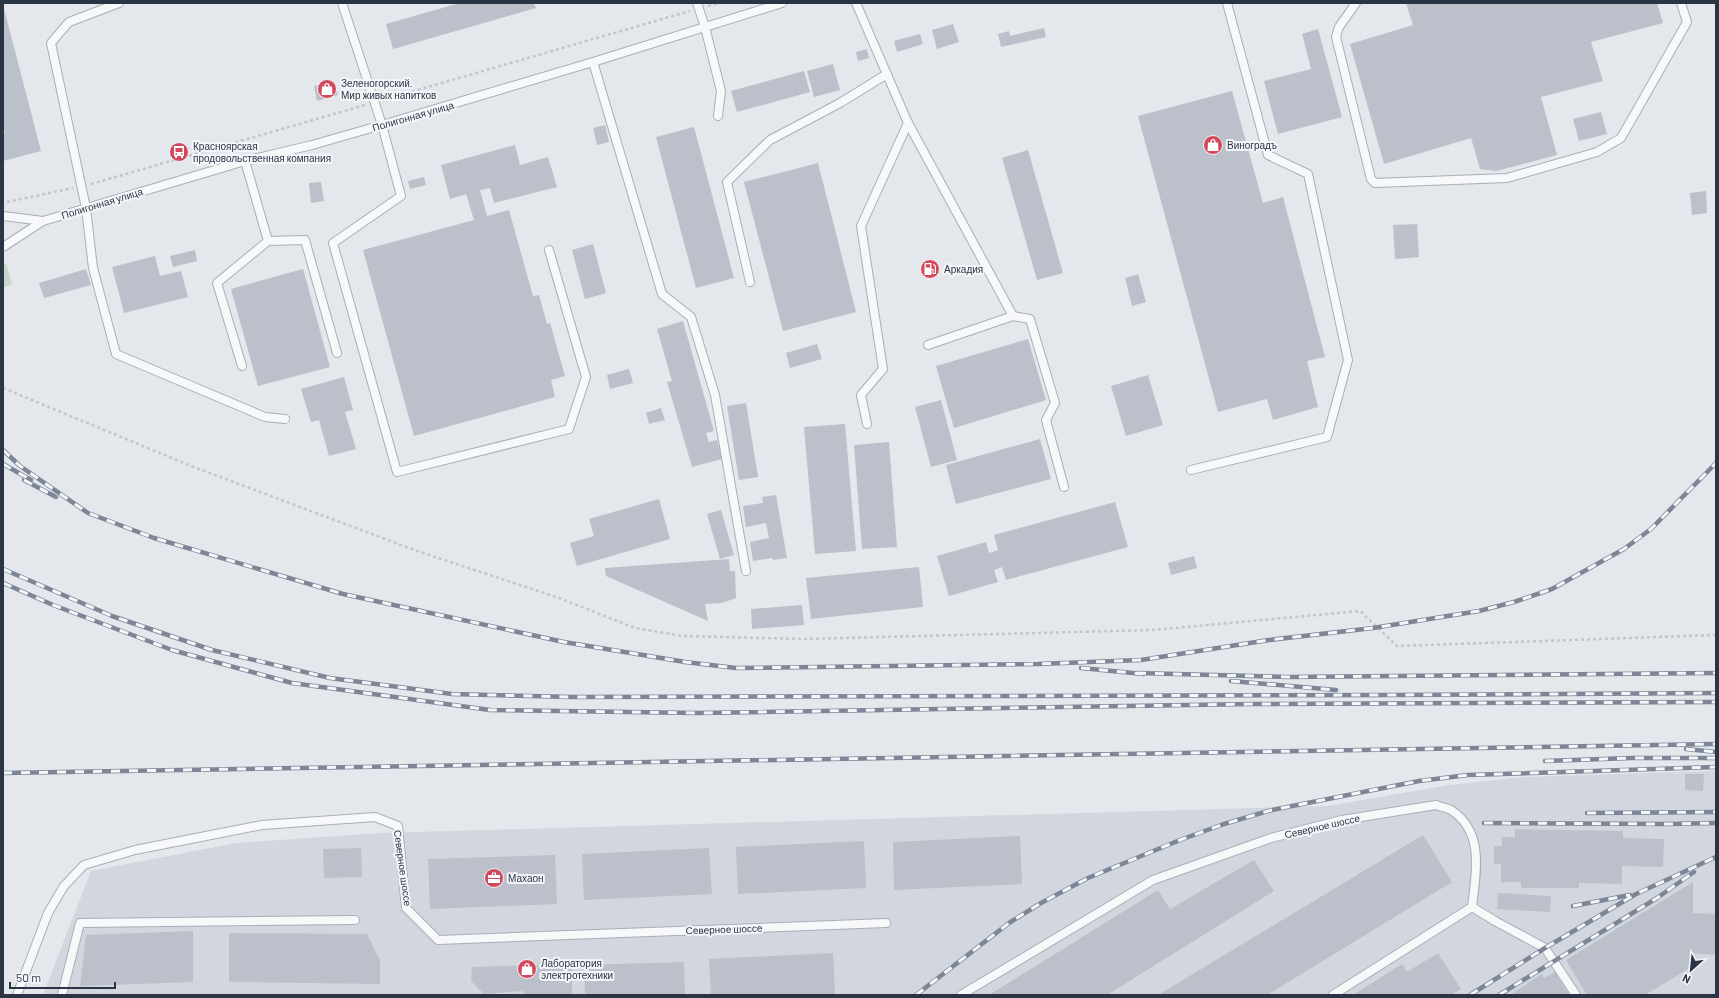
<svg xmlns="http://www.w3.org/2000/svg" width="1719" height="998" font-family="Barlow,sans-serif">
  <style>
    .built { fill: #d2d6de }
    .green { fill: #c9d6c5 }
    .building { fill: #bbc0ca }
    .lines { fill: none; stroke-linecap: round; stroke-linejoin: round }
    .service-casing { stroke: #a9aeb7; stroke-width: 10 }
    .path { stroke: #c2c5cb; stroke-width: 2.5; stroke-dasharray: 3 3; stroke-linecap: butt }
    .service { stroke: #f7f8fa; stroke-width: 8 }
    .rail-casing { stroke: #7d8696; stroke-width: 4.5 }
    .rail { stroke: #f4f6f9; stroke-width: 3; stroke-dasharray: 9; stroke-linecap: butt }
    .labels { text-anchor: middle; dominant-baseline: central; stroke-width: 4; stroke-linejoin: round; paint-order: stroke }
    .poi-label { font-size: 10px; fill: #2b3445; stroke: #f4f6f9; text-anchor: start }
    .street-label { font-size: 10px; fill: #2b3445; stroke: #f4f6f9 }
  </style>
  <rect width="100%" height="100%" fill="#e4e7ec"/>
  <path class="built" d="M1716 771V995H43L91 871 236 843 381 833 1328 806 1449 785 1523 777Z"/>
  <path class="green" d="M6 263 12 284 3 288V266Z"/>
  <g class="building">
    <path d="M460 3H534L536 8 393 49 386 24Z"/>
    <path d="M1406 3H1657L1663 23 1591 42 1603 81 1541 97 1557 155 1496 171 1480 169 1471 138 1384 164 1350 44 1413 25Z"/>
    <path d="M3 5 41 151 3 161V133H5L3 124Z"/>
    <path d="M953 24 959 42 937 49 932 30Z"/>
    <path d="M1044 28 1046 37 1001 47 998 34 1009 31 1010 36Z"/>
    <path d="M1318 29 1342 117 1278 134 1264 81 1311 69 1302 34Z"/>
    <path d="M920 34 923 44 897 52 894 41Z"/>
    <path d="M867 49 869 58 858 61 856 52Z"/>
    <path d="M833 64 840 90 814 97 807 71Z"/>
    <path d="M804 71 810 92 737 112 731 91Z"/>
    <path d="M334 81 338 95 317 101 314 86Z"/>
    <path d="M1232 91 1263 203 1283 197 1325 357 1307 361 1318 407 1273 420 1267 399 1218 412 1138 116Z"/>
    <path d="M1601 112 1607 134 1579 141 1573 119Z"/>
    <path d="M605 125 609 142 597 145 593 128Z"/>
    <path d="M694 127 734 278 696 288 656 137Z"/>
    <path d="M515 145 520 165 548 157 557 187 494 203 490 188 480 190 487 216 509 210 533 296 539 295 547 324 550 323 565 376 551 380 555 397 414 436 363 250 474 220 466 194 450 199 441 165Z"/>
    <path d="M1028 150 1063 273 1037 280 1002 158Z"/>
    <path d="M818 163 856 312 783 331 744 182Z"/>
    <path d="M424 177 426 185 410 189 408 181Z"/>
    <path d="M321 182 324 201 311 203 309 183Z"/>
    <path d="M1706 191 1707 213 1692 215 1690 193Z"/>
    <path d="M1417 224 1419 257 1395 259 1393 225Z"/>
    <path d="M593 244 606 293 585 299 572 250Z"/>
    <path d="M195 250 197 261 173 267 170 256Z"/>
    <path d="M155 256 160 276 181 271 188 297 124 313 112 267Z"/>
    <path d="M935 260 937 269 925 272 922 263Z"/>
    <path d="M86 269 91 285 44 298 39 283Z"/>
    <path d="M303 269 330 367 258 386 231 289Z"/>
    <path d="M1138 274 1146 302 1132 306 1125 278Z"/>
    <path d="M683 321 714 431 706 433 709 442 717 440 722 459 692 467 667 382 672 381 657 329Z"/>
    <path d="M1028 339 1046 400 954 428 936 366Z"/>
    <path d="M817 344 822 359 790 368 786 353Z"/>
    <path d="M629 369 633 383 610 389 607 375Z"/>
    <path d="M1148 375 1163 425 1126 436 1111 386Z"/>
    <path d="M344 377 353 410 345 412 356 449 329 456 319 420 311 422 301 389Z"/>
    <path d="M941 400 957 460 931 467 915 407Z"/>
    <path d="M746 403 758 477 739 480 727 406Z"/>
    <path d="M661 408 665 420 649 424 646 413Z"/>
    <path d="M845 424 856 551 815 554 804 427Z"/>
    <path d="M1040 439 1051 479 956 504 946 465Z"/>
    <path d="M889 442 897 547 862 549 854 445Z"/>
    <path d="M776 495 787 558 773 560 772 558 753 561 750 542 769 538 766 523 746 527 743 506 763 503 762 497Z"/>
    <path d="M659 499 670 539 577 566 570 543 594 536 589 519Z"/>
    <path d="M1115 502 1128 547 1006 580 1002 567 994 570 998 582 949 596 937 556 986 542 989 553 998 550 994 535Z"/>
    <path d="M721 510 734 555 720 559 707 514Z"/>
    <path d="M1194 556 1197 568 1171 575 1168 563Z"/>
    <path d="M729 559 730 571H735L736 598 722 603 705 604 708 621 606 576 605 568Z"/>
    <path d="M919 567 923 607 811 619 806 578Z"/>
    <path d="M802 605 804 625 752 629 751 609Z"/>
    <path d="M1685 774H1704L1703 791 1685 790Z"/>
    <path d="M1515 829 1623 831V838L1664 839 1663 867 1622 866V884L1579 883V888H1521V882H1501V864H1494V846H1502V837H1515Z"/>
    <path d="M1423 835 1452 882 1267 995H1158Z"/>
    <path d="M1020 836 1022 884 894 890 893 842Z"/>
    <path d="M864 841 866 888 738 894 736 847Z"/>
    <path d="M361 848 362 877 324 878 323 849Z"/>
    <path d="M709 848 712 894 584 900 582 854Z"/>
    <path d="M555 855 557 904 430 909 428 859Z"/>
    <path d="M1254 860 1274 891 1107 995H989L1158 890 1170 909Z"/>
    <path d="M1693 882V913L1716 914V955L1690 953 1688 969 1645 995H1587L1566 960Z"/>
    <path d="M1498 893 1551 896 1550 912 1497 909Z"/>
    <path d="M193 931V982L80 986 86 935Z"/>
    <path d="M229 933 367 934 380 961V984L229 982Z"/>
    <path d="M833 953 835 995H711L709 959Z"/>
    <path d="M1438 953 1461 989 1451 995H1353L1402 964 1407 972Z"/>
    <path d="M684 962 685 995H585L584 965Z"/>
    <path d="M572 964V995H526L522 991 484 994 471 981 472 967Z"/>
    <path d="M1555 972 1569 995H1510L1542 974 1544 978Z"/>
  </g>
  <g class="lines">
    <g class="service-casing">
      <g id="service">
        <path d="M119 3 69 22 51 43 86 208 93 268 116 354 265 417 285 419"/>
        <path d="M342 3 382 125 401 196 333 243 397 472 569 429 586 377 549 250"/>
        <path d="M697 3 705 27 721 91 718 116"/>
        <path d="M856 3 908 123 1013 316 1030 319 1055 403 1046 420 1064 487"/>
        <path d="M1356 3 1339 27 1336 37 1371 179 1375 183 1507 178 1597 152 1621 138 1687 22 1681 3"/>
        <path d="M593 62 662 294 691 317 715 395 746 571"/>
        <path d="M3 216 43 221"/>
        <path d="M268 241 305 240 337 353"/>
        <path d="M3 247 43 221 245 161 312 145 382 125 593 62 782 3"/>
        <path d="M750 282 727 182 770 140 840 103 887 74"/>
        <path d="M928 345 1013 316"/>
        <path d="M242 366 217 283 268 241 245 161"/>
        <path d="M867 424 861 395 883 369 861 226 908 123"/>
        <path d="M1191 470 1327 437 1348 360 1308 174 1268 155 1227 3"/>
        <path d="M1472 907 1495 921 1545 948 1576 995"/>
        <path d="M17 995 48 913 64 886 84 865 135 850 262 825 375 817 398 826 406 908 438 940 886 923"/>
        <path d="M62 995 80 923 355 920"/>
        <path d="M961 995 1153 880 1271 838 1342 820 1436 805C1441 807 1447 808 1451 810 1485 832 1476 873 1472 907L1333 995"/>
      </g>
    </g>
    <g class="path">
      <path d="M708 6 719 3"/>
      <path d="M383 100 690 11"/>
      <path d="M91 184 365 105"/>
      <path d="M7 202 73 188"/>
      <path d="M3 388 191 466 417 551 559 598 635 628 682 636 804 639 1153 630 1360 611 1397 646 1716 635"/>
    </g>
    <use href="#service" class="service"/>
    <g class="rail-casing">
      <g id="rail">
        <path d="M3 450 20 466 88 513 154 538 343 594 564 642 685 662 736 668 1038 664 1141 660 1269 640 1373 628 1479 611 1514 602 1552 589 1624 549 1651 529 1716 463"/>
        <path d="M3 464 31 480"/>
        <path d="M24 480 56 497"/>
        <path d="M3 569 112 616 212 650 330 678 452 694 572 697 1392 695 1716 693"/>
        <path d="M3 583 53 605 172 650 292 683 490 710 697 713 1252 704 1716 702"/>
        <path d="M1081 668 1143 674"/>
        <path d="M1137 673 1288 677 1716 673"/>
        <path d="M1231 681 1336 690"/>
        <path d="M1686 749 1716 752"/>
        <path d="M1545 761 1632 758H1716"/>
        <path d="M3 773 1716 744"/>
        <path d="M1587 813 1716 812"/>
        <path d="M1484 823 1669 824 1716 823"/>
        <path d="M1573 906 1630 895"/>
        <path d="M916 995 1009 923 1041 903 1088 878 1180 840 1224 824 1272 810 1419 781 1468 775 1716 767"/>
        <path d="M1470 995 1545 948 1636 894 1716 857"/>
        <path d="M1499 995 1657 898 1694 872"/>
      </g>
    </g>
    <use href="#rail" class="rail"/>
  </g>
  <defs>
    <g id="shop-disc" transform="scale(1)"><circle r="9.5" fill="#d1495b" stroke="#f4f6f9"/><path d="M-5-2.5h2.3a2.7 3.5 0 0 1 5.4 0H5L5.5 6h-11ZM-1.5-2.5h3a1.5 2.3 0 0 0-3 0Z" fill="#fff"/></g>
    <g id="bus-disc" transform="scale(1)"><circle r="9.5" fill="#d1495b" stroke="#f4f6f9"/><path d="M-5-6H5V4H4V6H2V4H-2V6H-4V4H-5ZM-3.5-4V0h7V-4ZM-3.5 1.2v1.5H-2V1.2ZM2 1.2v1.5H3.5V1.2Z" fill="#fff"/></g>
    <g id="fuel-disc" transform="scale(1)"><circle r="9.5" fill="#d1495b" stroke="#f4f6f9"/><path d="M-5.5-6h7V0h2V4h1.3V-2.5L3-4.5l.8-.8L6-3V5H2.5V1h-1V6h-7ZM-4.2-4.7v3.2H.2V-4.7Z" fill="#fff"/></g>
    <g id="office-disc" transform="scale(1)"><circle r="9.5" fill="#d1495b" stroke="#f4f6f9"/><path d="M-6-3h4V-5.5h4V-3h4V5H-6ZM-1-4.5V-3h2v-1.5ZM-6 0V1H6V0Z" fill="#fff"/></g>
  </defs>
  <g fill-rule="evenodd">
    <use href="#shop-disc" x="327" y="89"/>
    <use href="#shop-disc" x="1213" y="145"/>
    <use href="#bus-disc" x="179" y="152"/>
    <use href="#fuel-disc" x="930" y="269"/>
    <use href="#office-disc" x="494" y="878"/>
    <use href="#shop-disc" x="527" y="969"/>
  </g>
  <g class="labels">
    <g class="poi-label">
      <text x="341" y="83">Зеленогорский.<tspan x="341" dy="12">Мир живых напитков</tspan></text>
      <text x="1227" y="145">Виноградъ</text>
      <text x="193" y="146">Красноярская<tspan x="193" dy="12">продовольственная компания</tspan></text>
      <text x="944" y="269">Аркадия</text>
      <text x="508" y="878">Махаон</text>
      <text x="541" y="963">Лаборатория<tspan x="541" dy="12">электротехники</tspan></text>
    </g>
    <g class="street-label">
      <text transform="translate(413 116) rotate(-16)">Полигонная улица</text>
      <text transform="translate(102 203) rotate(-17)">Полигонная улица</text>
      <text transform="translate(1322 826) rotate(-13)">Северное шоссе</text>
      <text transform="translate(403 868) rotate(82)">Северное шоссе</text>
      <text transform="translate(724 929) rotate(-2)">Северное шоссе</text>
    </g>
  </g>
  <rect width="1719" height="998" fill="none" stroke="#2b3445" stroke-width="8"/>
  <g transform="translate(1691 970) rotate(207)" stroke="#f4f6f9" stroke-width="3" paint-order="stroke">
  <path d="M0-3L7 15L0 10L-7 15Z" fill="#2b3445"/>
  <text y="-6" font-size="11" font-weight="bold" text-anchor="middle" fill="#2b3445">N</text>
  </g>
  <path d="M10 982v6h105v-6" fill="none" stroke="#2b3445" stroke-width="2"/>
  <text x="16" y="982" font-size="12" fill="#2b3445" stroke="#f4f6f9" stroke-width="3" paint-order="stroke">50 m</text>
</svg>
